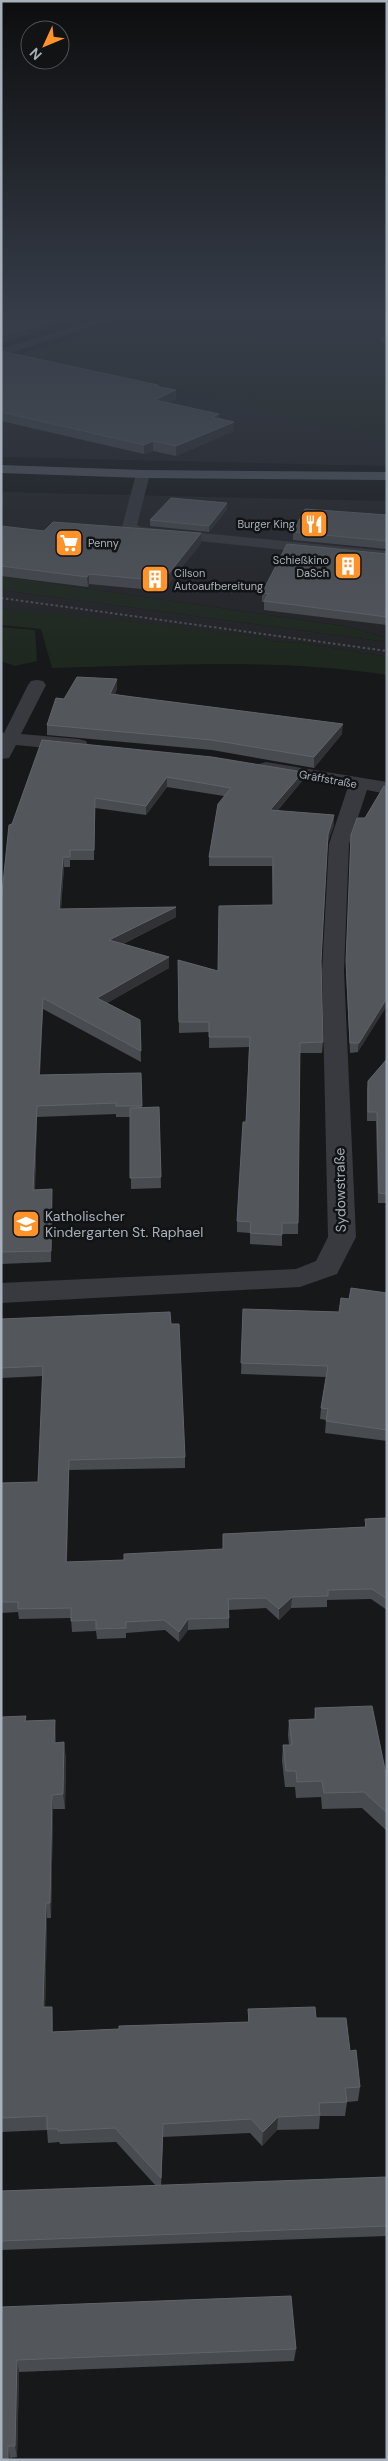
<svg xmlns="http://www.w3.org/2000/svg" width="388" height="2461" font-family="'DM Sans',sans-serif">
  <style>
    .built { fill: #232427 }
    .green { fill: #1f281f }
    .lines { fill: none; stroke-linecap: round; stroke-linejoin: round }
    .minor { fill: #383a3f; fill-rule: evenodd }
    .major { fill: #54585e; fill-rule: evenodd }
    .rail { stroke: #4b4f54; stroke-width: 2; stroke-dasharray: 2.5 2.5; stroke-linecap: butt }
    .wall { fill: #484b4f }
    .shaded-wall { fill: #303235 }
    .building { fill: #53565b; stroke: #60646a }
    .labels { text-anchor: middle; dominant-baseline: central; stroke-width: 5; stroke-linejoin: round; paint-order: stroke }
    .far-poi-label { font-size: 11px; fill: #a8b1bb; stroke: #121315; text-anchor: end }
    .far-street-label { font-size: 11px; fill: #a8b1bb; stroke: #121315 }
    .street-label { font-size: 14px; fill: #a8b1bb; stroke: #121315 }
    .poi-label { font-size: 14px; fill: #a8b1bb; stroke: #121315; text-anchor: start }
  </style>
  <rect width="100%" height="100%" fill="#17181a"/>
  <g class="built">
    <path d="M223 313H387V344Z"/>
    <path d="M32 350 56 359 261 410 387 436V466L1 457V361Z"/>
    <path d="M1 492 387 501V638L344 626 1 576Z"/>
    <path d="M1 590 387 642V657L302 643 270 641 263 637 1 609Z"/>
  </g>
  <g class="green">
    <path d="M151 313H223L387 344V440L23 354Z"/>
    <path d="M1 576 344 626 387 638V642L1 590Z"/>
    <path d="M1 609 103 618 263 637 270 641 302 643 387 657V675C277 658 163 665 52 668L41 629 1 625Z"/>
    <path d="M1 627 35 630 37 661 15 666 1 661Z"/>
  </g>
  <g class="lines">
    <g class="minor">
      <path d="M117 313H132L1 356V349Z"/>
      <path d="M143 470 150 474 137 525 141 527 387 551V561L133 534 122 527 136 474Z"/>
      <path d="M37 680 43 681 46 685 21 734 79 739 86 741 88 745 86 749 79 751 16 745 9 758 1 759V732L4 733 28 685 31 681Z"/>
      <path d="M266 762 387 782V794L367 790 349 844 344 971 356 1237 337 1274 300 1287 1 1303V1283L296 1269 316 1261 328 1237 322 971 329 844 348 787 259 772 256 768 259 764Z"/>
    </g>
    <path class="major" d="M1 465 143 470 387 472V480L143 478 1 473Z"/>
    <path class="rail" d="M1 598 387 651"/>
  </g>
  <g class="wall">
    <path d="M259 313H326L287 321Z"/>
    <path d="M387 333V343L381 342 382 335Z"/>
    <path d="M1 351 158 387 176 399 168 403 219 418 234 422V431L176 456 153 451 144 454 1 421Z"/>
    <path d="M227 503V509L209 532 150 526V520Z"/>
    <path d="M387 515V549L293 540V532Z"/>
    <path d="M1 526 44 531 201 533V543L163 591 89 584 88 587 1 576Z"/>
    <path d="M387 554V625L264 610V602H262V593Z"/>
    <path d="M117 689 115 694 342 734 314 768 212 750 47 735V725L64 699Z"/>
    <path d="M42 740 303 772 302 781 278 810 334 825 327 844 321 961 323 1042 322 1053H300L298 1234H282V1246L250 1244V1233L237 1232V1221L246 1122 249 1047 209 1048V1032L179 1033 178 960 218 971 273 905 272 866H209V857L224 796 167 787 146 815 95 808 94 860H70V867H64L61 909 176 907V917L123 944 169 957V968L107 1003 140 1020 141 1062 43 1009 40 1075 141 1073 142 1108 159 1107 161 1188 131 1189 130 1117H116V1114L37 1117 35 1190 52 1200 51 1262 1 1264V903L12 824Z"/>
    <path d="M384 786 358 1052 350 1053 346 971 351 835 365 818Z"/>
    <path d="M387 1059V1203H378L376 1121H367V1090L368 1081Z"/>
    <path d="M387 1293V1441L325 1433 326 1420 320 1419 321 1408 326 1377 241 1374 243 1309 339 1312 349 1299Z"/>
    <path d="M1 1319 185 1457V1468L69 1470 67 1562 124 1560 223 1549V1534L365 1527V1519L387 1518V1610L371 1599 327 1600V1607L291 1608 279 1620 266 1608 229 1610V1628L188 1630 179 1642 165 1630 126 1633V1638L97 1639 96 1631 72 1632 71 1618 19 1619 18 1612 1 1613V1483L38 1482 43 1376 1 1378Z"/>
    <path d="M315 1708 387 1779V1831L362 1808 322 1809 321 1797 296 1798 295 1787H285L282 1761 283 1745H289L288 1735 289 1720 314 1719Z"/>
    <path d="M1 1717 26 1721 56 1735V1742L66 1757 65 1809H53L51 1918H47L45 2007 53 2021V2032L119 2029 248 2022V2009L316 2018 350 2051 360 2087 358 2101 347 2102 345 2116H320L319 2129 277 2130 262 2146 250 2133 163 2137 161 2186 387 2177V2236L1 2250V2191L156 2186 116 2142 60 2144 59 2142 48 2143 47 2130 1 2132Z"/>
    <path d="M1 2307 296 2349 294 2361 19 2372 17 2457 10 2458 1 2460Z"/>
  </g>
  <g class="shaded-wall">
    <path d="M78 313H99L1 343V336Z"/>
    <path d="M246 313H257L246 314Z"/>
    <path d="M296 313H326L287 321V314Z"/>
    <path d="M176 390V399L155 409V400Z"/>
    <path d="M219 414V423L212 417Z"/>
    <path d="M234 422V431L176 456V446Z"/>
    <path d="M153 441V451L144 454V445Z"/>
    <path d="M3 496V505L1 508V498Z"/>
    <path d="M227 503V509L209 532V526Z"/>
    <path d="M201 533V543L163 591V581Z"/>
    <path d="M89 574V584L88 587 87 577Z"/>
    <path d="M117 679V689L111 703 110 694Z"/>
    <path d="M343 724 342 734 314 768V757Z"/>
    <path d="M303 772 302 781 270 819V810Z"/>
    <path d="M167 777V787L146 815V806Z"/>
    <path d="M334 815V825L327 844 328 834Z"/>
    <path d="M63 857 64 867 60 919 59 909Z"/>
    <path d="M176 907V917L110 950 109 940Z"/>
    <path d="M169 957V968L98 1008 97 998Z"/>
    <path d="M43 998V1009L39 1086V1075Z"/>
    <path d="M387 998V1006L358 1052 359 1043Z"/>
    <path d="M37 1106V1117L34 1201 33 1190Z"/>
    <path d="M69 1460V1470L66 1573V1562Z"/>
    <path d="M292 1597 291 1608 279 1620V1609Z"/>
    <path d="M188 1619V1630L179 1642V1632Z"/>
    <path d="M55 1720 56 1735 55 1758 54 1743Z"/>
    <path d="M64 1742 66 1757 65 1809 63 1794Z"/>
    <path d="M52 1795 53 1809 51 1918 50 1903Z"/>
    <path d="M46 1903 47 1918 45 2021 43 2007Z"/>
    <path d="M52 2007 53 2021V2046L52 2032Z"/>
    <path d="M278 2117 277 2130 262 2146 263 2132Z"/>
    <path d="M163 2124V2137L161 2191V2178Z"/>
    <path d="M17 2360 19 2372 17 2457 15 2446Z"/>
    <path d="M8 2446 10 2458V2460H8Z"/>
  </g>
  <g class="building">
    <path d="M1 313H78L1 336Z"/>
    <path d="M282 313H296L287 314Z"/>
    <path d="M1 351 158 385 154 386 176 390 155 400 219 414 212 417 234 422 176 446 153 441 144 445 1 412Z"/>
    <path d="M171 498 227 503 209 526 150 520Z"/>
    <path d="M305 509 387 515V541L293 532Z"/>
    <path d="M53 522 201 533 163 581 89 574 87 577 1 566V526L44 531Z"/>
    <path d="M287 544 387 554V617L264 601 269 594 262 593Z"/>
    <path d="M77 677 117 679 110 694 343 724 314 757 212 740 47 725 56 698 64 699Z"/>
    <path d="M42 740 212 757 303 772 270 810 334 815 328 834 321 961 323 1042 300 1043 298 1223H282V1235L250 1233 251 1222 237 1221 243 1122H246L250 1037H209V1022H179L178 960 218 971 219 906 273 905V857H209L218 804 231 788 167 777 146 806 95 798 94 850H70V857H63L59 909 176 907 109 940 169 957 97 998 140 1020 141 1051 43 998 39 1075 141 1073 142 1106H116V1103L37 1106 33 1190 52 1189 51 1251 1 1252V903L9 825 12 824Z"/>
    <path d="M384 786 387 787V998L359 1043H350L346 961 351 835 357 818H365Z"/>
    <path d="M387 1059V1194L379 1193 377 1112H368V1081Z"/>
    <path d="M159 1107 161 1177 130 1178V1108Z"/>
    <path d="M351 1288 387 1293V1430L326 1421 328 1409 321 1408 328 1366 241 1363 243 1309 339 1312 341 1298 349 1299Z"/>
    <path d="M170 1312 171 1324H179L185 1457 69 1460 66 1562 124 1560V1554L223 1549V1534L366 1527 365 1519 387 1518V1599L372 1589 328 1590V1596L292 1597 279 1609 266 1598 228 1599 229 1618 188 1619 179 1632 164 1620 126 1622V1628L96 1629V1620L71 1621V1608L18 1609V1602H1V1483L38 1482 43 1366 1 1368V1319Z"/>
    <path d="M372 1706 387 1779V1813L364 1792 324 1793 322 1781 297 1782 296 1771H286L283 1745H292L289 1720 316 1719 315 1708Z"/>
    <path d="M26 1716 25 1721 55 1720 54 1743 64 1742 63 1794 52 1795 50 1903H46L43 2007H52V2032L119 2029V2026L249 2022 248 2009 315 2007 316 2018H346L350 2051 356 2050 360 2087 345 2088 347 2102 319 2103 320 2115 278 2117 263 2132 251 2119 163 2124 161 2178 115 2128 58 2131V2129H47V2116L1 2118V1717Z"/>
    <path d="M387 2177V2226L1 2241V2191Z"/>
    <path d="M291 2296 296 2349 17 2360 15 2446H8V2460H1V2307Z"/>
  </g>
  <linearGradient id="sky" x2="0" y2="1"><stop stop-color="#0d0d0e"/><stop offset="0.48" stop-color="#363d49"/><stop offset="1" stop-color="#363d49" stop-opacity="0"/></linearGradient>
  <rect width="388" height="657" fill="url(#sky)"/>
  <defs>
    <g id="restaurant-square" transform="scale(1.4375)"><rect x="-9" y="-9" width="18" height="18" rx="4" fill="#ff932a" stroke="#121315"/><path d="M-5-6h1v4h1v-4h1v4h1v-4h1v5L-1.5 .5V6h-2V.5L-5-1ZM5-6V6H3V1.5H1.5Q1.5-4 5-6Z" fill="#fff"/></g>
    <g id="supermarket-square" transform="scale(1.4375)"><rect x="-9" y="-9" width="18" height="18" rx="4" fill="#ff932a" stroke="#121315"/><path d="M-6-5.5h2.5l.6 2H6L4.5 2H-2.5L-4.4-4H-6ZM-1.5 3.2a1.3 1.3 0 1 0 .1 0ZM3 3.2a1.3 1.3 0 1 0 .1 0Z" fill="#fff"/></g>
    <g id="building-square" transform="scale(1.4375)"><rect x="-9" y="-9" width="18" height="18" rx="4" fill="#ff932a" stroke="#121315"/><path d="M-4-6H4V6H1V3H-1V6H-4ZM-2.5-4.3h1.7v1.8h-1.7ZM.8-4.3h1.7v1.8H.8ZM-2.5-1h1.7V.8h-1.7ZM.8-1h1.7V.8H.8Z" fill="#fff"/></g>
    <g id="school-square" transform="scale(1.4375)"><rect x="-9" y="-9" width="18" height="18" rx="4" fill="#ff932a" stroke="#121315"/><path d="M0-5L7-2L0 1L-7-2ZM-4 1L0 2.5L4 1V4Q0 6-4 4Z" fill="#fff"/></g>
  </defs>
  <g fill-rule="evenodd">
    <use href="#restaurant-square" x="314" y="524"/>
    <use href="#supermarket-square" x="69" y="543"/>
    <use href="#building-square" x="348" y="566"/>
    <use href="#building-square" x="155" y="579"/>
    <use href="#school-square" x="26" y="1224"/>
  </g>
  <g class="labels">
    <g class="far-poi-label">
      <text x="295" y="524">Burger King</text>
      <text x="88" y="543" text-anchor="start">Penny</text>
      <text x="329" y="560">Schießkino<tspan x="329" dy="13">DaSch</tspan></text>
      <text x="174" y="573" text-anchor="start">Cilson<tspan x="174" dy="13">Autoaufbereitung</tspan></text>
    </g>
    <g class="far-street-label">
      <text transform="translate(328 779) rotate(10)">Gräffstraße</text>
    </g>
    <g class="street-label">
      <text transform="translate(340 1190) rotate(-91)">Sydowstraße</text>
    </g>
    <g class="poi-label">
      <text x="45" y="1216">Katholischer<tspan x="45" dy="16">Kindergarten St. Raphael</tspan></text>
    </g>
  </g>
  <rect width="388" height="2461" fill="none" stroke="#a8b1bb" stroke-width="5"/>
  <g transform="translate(45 45) rotate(226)"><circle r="24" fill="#121315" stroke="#4e5257"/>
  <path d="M0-4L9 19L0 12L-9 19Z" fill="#ff932a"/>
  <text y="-8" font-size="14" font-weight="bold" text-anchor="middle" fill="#a8b1bb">N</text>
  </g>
</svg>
